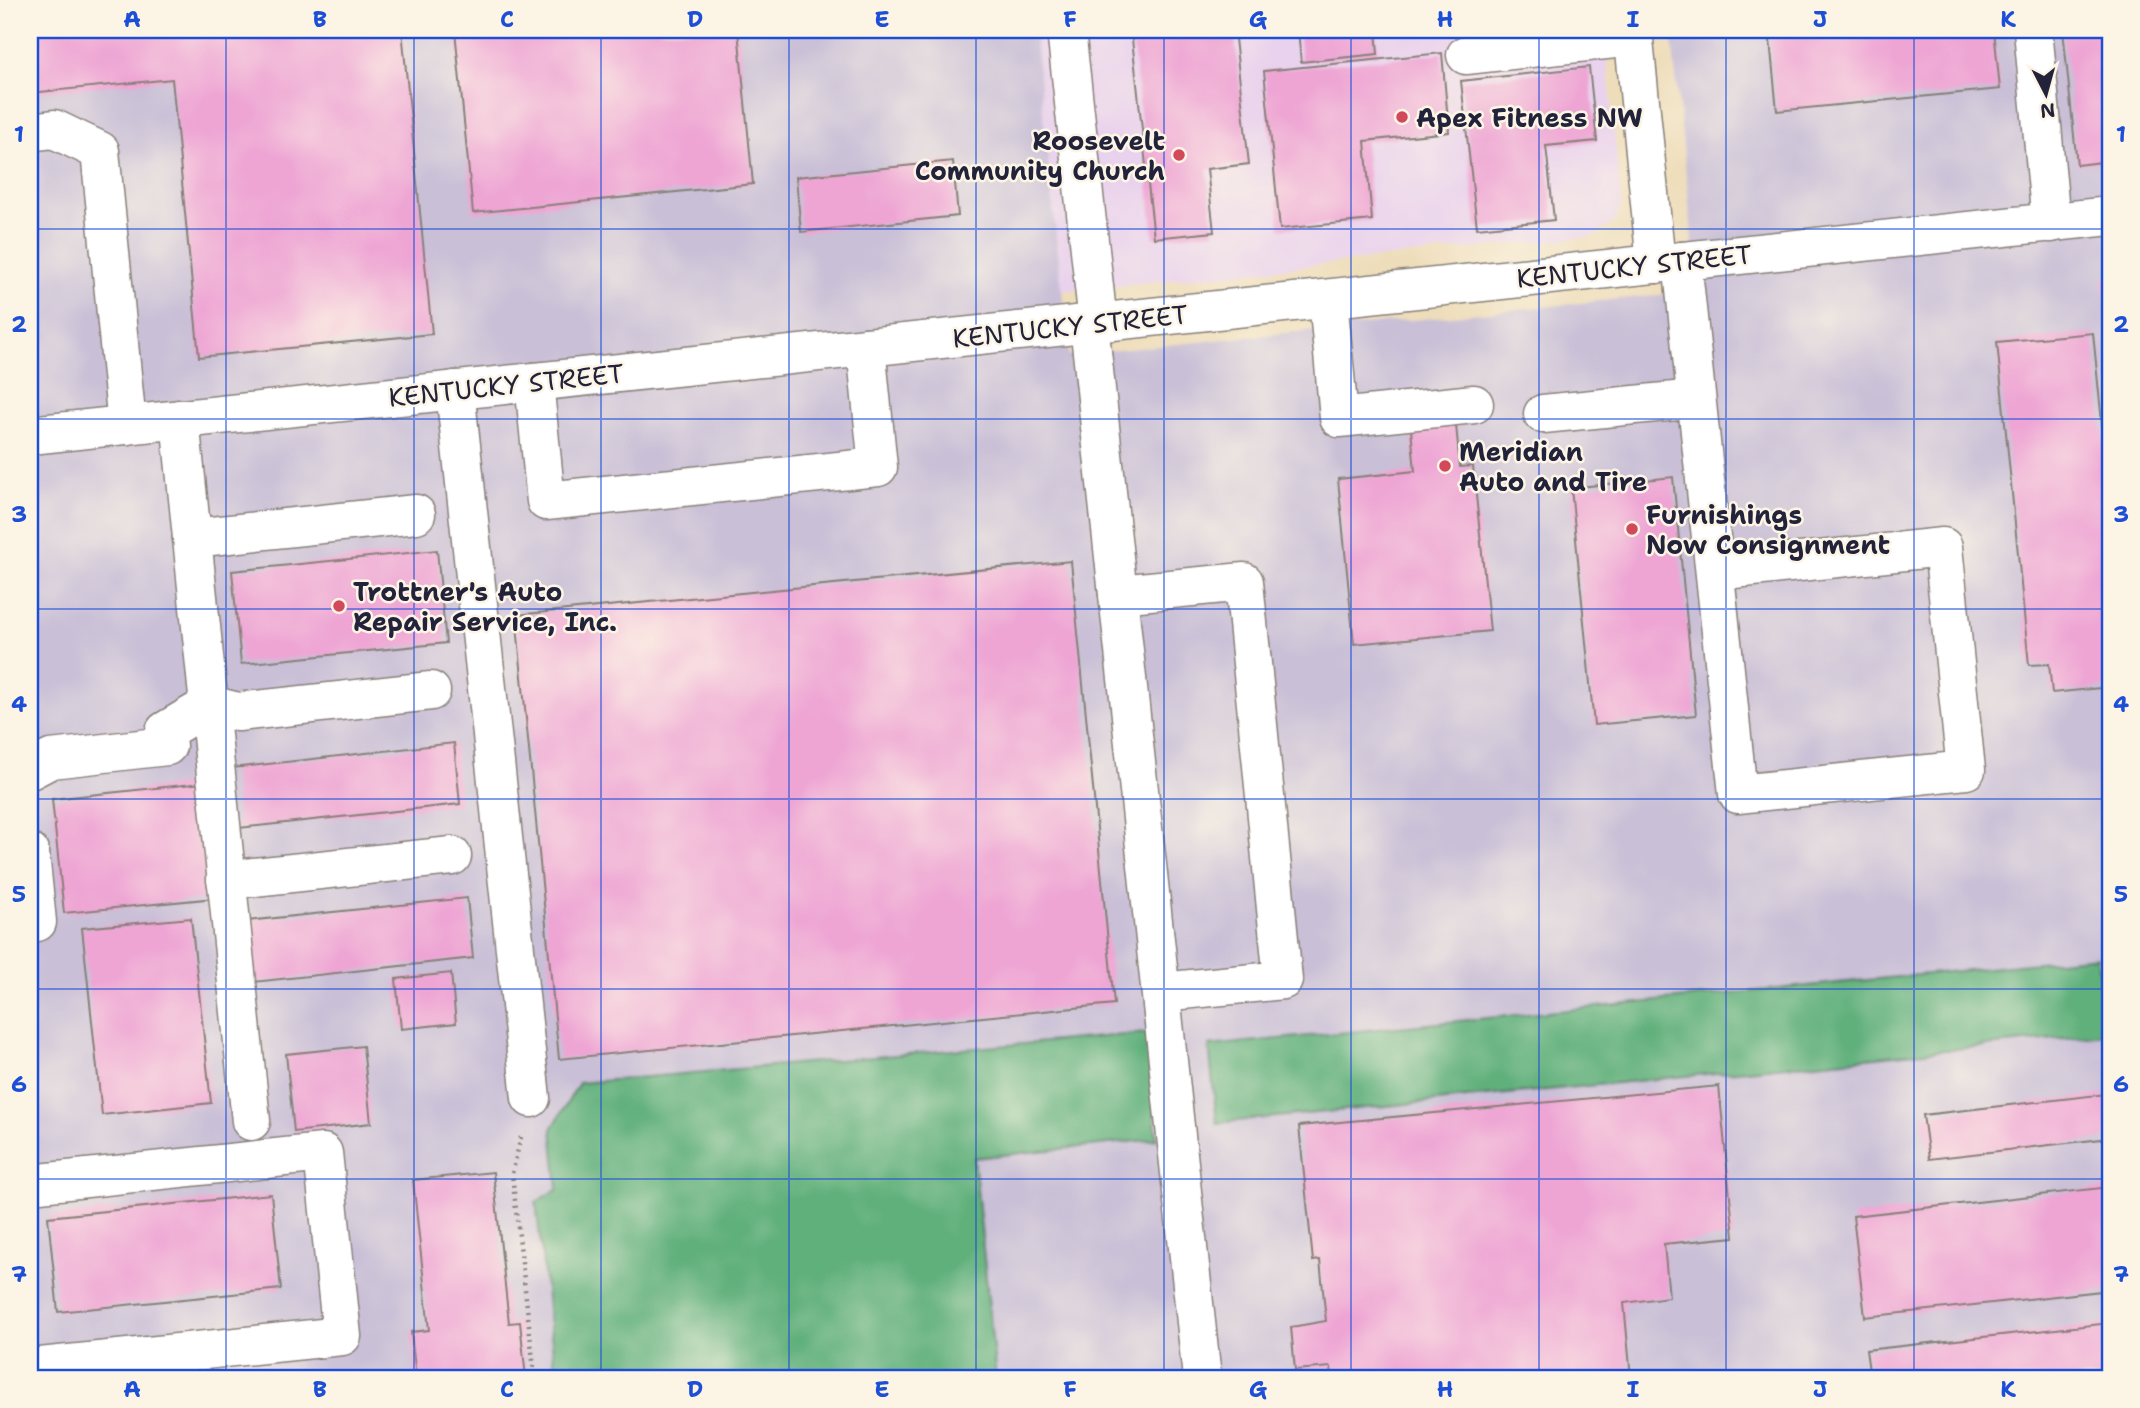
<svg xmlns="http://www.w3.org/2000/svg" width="2140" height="1408" font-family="'Shantell Sans',sans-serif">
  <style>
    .built { fill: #e9d2ed }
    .industrial { fill: #c9bfd7 }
    .forest { fill: #61b07c; stroke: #42695c; stroke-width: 2 }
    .building { fill: #eea5d4 }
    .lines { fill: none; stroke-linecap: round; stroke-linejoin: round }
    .minor-casing { stroke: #88807a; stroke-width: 41 }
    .path { stroke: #88807a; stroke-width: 4.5; stroke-dasharray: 2 5; stroke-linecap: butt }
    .minor { stroke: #fff; stroke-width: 38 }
    .grid { fill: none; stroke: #1d4ed8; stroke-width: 2; stroke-opacity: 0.55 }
    .poi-dot { fill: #d1495b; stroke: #fcf5e5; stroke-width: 2.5 }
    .labels { text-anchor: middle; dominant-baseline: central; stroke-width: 5; stroke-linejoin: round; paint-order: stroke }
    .poi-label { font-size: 26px; font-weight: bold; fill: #22223b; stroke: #fcf5e5; text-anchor: start }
    .street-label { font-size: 26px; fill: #22223b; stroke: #fcf5e5 }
    .neatline { fill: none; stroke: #1d4ed8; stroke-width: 2.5 }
    .grid-label { font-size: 23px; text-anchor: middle; font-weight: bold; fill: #1d4ed8 }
  </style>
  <rect width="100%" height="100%" fill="#fcf5e5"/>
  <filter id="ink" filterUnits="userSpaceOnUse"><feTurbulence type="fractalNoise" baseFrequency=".0143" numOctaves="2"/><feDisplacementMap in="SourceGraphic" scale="14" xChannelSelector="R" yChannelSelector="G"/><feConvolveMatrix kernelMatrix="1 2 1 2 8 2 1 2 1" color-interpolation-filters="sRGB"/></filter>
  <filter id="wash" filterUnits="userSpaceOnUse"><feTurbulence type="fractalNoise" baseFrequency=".00686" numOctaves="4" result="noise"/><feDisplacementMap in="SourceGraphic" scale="28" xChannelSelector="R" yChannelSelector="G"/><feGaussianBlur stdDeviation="1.57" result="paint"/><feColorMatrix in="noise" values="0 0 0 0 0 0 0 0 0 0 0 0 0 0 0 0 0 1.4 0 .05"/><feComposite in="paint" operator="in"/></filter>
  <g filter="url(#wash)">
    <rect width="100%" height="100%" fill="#eeddba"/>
    <path class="built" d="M1034 30H1604L1621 201 1618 214 1613 223 1594 236 1062 291Z"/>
    <path class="industrial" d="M30 30H1034L1069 355 1698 291 1671 30H2110V1378H30Z"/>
    <g class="forest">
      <path d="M2097 957 2105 1034 1217 1123 1209 1046Z"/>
      <path d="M1146 1033 1157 1139 974 1158 996 1378H556L536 1202 558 1189 552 1129 579 1083Z"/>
    </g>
    <g id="blocks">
      <g class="building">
        <path d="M30 30H402L432 334 199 357 172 79 30 93Z"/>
        <path d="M455 30H738L753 184 473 213Z"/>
        <path d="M1131 30H1234L1249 164 1207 169 1214 232 1154 238Z"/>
        <path d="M1298 30H1376L1378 54 1301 62Z"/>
        <path d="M1769 30H1994L2000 89 1777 111Z"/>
        <path d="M2063 30H2110V161L2077 165Z"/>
        <path d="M1442 53 1449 132 1365 141 1372 220 1280 229 1264 71Z"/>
        <path d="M1589 67 1597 141 1546 146 1554 220 1477 228 1461 81Z"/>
        <path d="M953 161 958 216 801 232 796 177Z"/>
        <path d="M2110 278V333H2108L2103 279Z"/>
        <path d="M2093 333 2110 503V687L2052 693 2049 664 2029 665 1997 342Z"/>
        <path d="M1456 425 1460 467 1473 466 1490 631 1354 644 1338 479 1415 471 1411 429Z"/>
        <path d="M1673 477 1696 715 1594 725 1571 488Z"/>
        <path d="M437 550 446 643 241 664 232 571Z"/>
        <path d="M1071 561 1114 1004 559 1059 516 615Z"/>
        <path d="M454 743 460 804 239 828 232 768Z"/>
        <path d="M202 783 215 898 64 913 52 799Z"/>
        <path d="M467 898 473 958 254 982 247 921Z"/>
        <path d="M191 918 211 1103 102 1115 82 928Z"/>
        <path d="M451 973 456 1023 401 1029 396 979Z"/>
        <path d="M363 1046 371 1123 294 1132 286 1054Z"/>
        <path d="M1719 1086 1734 1237 1664 1244 1669 1297 1624 1303 1631 1378H1332L1331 1367 1295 1370 1291 1327 1326 1321 1320 1260 1313 1261 1299 1126Z"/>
        <path d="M2106 1094 2110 1138 1929 1159 1923 1115Z"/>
        <path d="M493 1172 509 1323 520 1322 526 1378H416L411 1332 429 1330 413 1180Z"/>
        <path d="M2110 1187V1290L1865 1317 1853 1216Z"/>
        <path d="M271 1194 281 1289 58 1312 48 1217Z"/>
        <path d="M2110 1323V1378H1870L1866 1350Z"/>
      </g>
    </g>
  </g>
  <g filter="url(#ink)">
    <use href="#blocks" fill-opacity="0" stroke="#88807a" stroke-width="2"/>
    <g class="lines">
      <g class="minor-casing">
        <g id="minor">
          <path d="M1066 30 1098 323"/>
          <path d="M1633 30 1656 264"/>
          <path d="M2033 30 2051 223"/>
          <path d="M1466 55 1634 37"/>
          <path d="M30 132 54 129 100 151 127 425"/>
          <path d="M1682 261 1738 794 1966 770 1943 547 1715 571"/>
          <path d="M1328 299 1339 418 1474 404"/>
          <path d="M1089 324 1202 1378"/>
          <path d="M534 382 546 501 878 467 866 347"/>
          <path d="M455 390 531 1098"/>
          <path d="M1543 414 1696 399"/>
          <path d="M180 419 251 1121"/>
          <path d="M30 435 2110 216"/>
          <path d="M192 538 416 514"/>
          <path d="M1118 594 1244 582 1283 980 1161 992"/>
          <path d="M30 770 51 759 167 746 165 731 209 705 238 712 431 691"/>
          <path d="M30 853 37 922"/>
          <path d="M226 880 452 856"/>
          <path d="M30 1184 323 1153 342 1336 30 1368"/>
        </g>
      </g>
      <path class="path" d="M521 1137 512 1174 535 1378"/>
      <use href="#minor" class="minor"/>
    </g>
  </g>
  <path class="grid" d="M226 30V1378M414 30V1378M601 30V1378M789 30V1378M976 30V1378M1164 30V1378M1351 30V1378M1539 30V1378M1726 30V1378M1914 30V1378M30 229H2110M30 419H2110M30 609H2110M30 799H2110M30 989H2110M30 1179H2110"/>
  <g class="poi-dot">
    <circle cx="1402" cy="117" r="7"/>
    <circle cx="1179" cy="155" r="7"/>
    <circle cx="1445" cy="466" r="7"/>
    <circle cx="1632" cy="529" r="7"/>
    <circle cx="339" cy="606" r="7"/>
  </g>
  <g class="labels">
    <g class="poi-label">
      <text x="1416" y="117">Apex Fitness NW</text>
      <text x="1165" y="140" text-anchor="end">Roosevelt<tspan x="1165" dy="30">Community Church</tspan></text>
      <text x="1459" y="451">Meridian<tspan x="1459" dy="30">Auto and Tire</tspan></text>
      <text x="1646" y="514">Furnishings<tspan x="1646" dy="30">Now Consignment</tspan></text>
      <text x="353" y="591">Trottner's Auto<tspan x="353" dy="30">Repair Service, Inc.</tspan></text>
    </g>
    <g class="street-label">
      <text transform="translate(1634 266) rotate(-6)">KENTUCKY STREET</text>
      <text transform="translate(1070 326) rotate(-6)">KENTUCKY STREET</text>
      <text transform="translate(506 385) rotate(-6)">KENTUCKY STREET</text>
    </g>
  </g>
  <rect width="2140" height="1408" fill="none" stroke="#fcf5e5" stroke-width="77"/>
  <g transform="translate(2046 94) rotate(174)" stroke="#fcf5e5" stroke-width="5" paint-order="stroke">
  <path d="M0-5L12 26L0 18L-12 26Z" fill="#22223b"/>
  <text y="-10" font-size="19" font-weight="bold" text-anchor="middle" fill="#22223b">N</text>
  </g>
  <rect x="38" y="38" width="2064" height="1332" class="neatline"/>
  <g class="grid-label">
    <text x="132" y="27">A</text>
    <text x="320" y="27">B</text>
    <text x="507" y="27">C</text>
    <text x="695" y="27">D</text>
    <text x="882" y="27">E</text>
    <text x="1070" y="27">F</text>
    <text x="1258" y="27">G</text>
    <text x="1445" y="27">H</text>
    <text x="1633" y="27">I</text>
    <text x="1820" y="27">J</text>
    <text x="2008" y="27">K</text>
    <text x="19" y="142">1</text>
    <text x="2121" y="142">1</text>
    <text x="19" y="332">2</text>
    <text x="2121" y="332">2</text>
    <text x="19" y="522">3</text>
    <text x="2121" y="522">3</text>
    <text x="19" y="712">4</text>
    <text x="2121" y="712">4</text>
    <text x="19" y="902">5</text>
    <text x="2121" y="902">5</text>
    <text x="19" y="1092">6</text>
    <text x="2121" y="1092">6</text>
    <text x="19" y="1282">7</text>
    <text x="2121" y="1282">7</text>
    <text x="132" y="1397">A</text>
    <text x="320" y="1397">B</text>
    <text x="507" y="1397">C</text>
    <text x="695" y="1397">D</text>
    <text x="882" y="1397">E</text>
    <text x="1070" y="1397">F</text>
    <text x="1258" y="1397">G</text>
    <text x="1445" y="1397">H</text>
    <text x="1633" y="1397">I</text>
    <text x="1820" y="1397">J</text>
    <text x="2008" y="1397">K</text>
  </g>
</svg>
